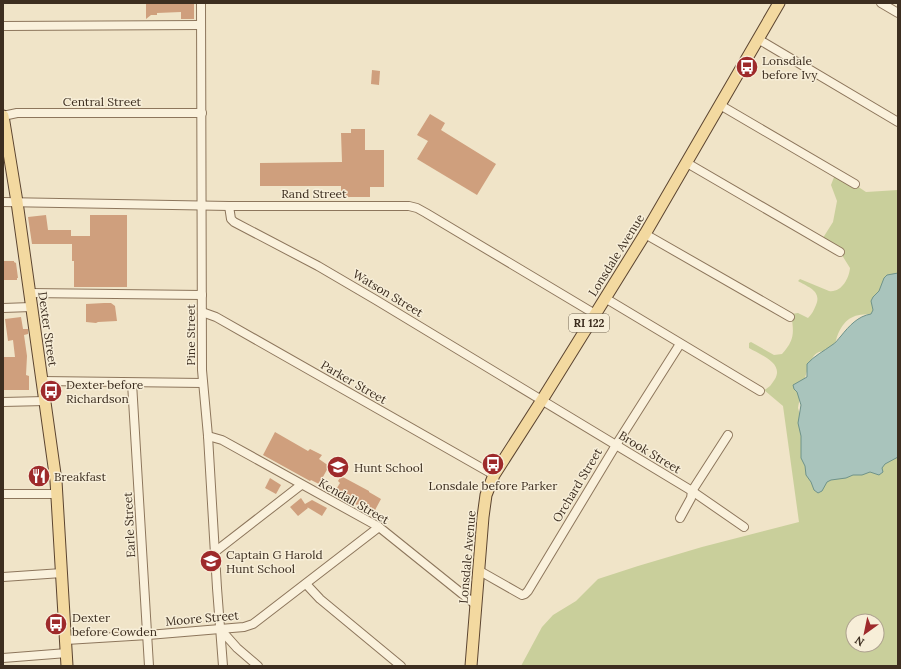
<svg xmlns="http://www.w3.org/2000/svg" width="901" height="669" font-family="Lora,serif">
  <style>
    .green { fill: #c9cf9b; fill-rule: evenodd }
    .water { fill: #a9c4bc; stroke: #6f938a }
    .building { fill: #cf9f7d }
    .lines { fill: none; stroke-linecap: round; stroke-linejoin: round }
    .minor-casing { stroke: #8d765c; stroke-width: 10 }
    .major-casing { stroke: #5b4430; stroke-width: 13 }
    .minor { stroke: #faf1dc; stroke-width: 8 }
    .major { stroke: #f3d9a0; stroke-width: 11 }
    .labels { text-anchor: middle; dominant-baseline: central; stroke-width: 3; stroke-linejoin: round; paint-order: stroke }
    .shield { fill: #f7eed8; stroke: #756857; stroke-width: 1 }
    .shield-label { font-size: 11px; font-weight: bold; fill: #3d2e20 }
    .poi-label { font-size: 12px; fill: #3d2e20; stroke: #f7eed8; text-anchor: start }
    .street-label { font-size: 12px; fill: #3d2e20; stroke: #f7eed8 }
  </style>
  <rect width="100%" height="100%" fill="#f0e4c8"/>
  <path class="green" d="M836 172 866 192 898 190V282L873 314C854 314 846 317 838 334 836 338 836 343 834 346 829 352 822 350 817 353 808 357 800 398 798 408L800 415 898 412V666H521L542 627 553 615 576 601 598 579 638 566 702 547 799 522 783 406 764 390C770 387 771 385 775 379 784 363 761 355 749 348V343L751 342 774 355 782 354C795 340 794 332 791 314L798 313 808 318C812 314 814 310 816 305 822 291 808 287 798 281L800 279 829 291C841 293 849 279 850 268L840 252 821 241 833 222 837 201 831 185ZM853 621H877V645H853Z"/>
  <path class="water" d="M898 273V457L885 464 882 468 883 472 879 475 870 472 862 475H853L846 478 831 480 827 482 822 491 818 493 814 490 811 482 806 475 805 466 801 458V436L798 423 801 405 797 392 794 389 793 385 807 377V364C814 356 824 351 832 345 836 343 838 339 841 336 849 326 858 316 871 314L873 310 871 301 873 297 879 291 884 278 887 275Z"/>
  <g class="building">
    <path d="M146 3H194V19H181V12L157 13V15H151L146 19Z"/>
    <path d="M372 70 380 71 379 85 371 84Z"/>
    <path d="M430 114 445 123 441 130 496 164 477 195 417 159 428 141 417 135Z"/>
    <path d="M351 129H365V150H384V187H370V197H341V186H260V163L342 162 341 133H351Z"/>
    <path d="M46 215 48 230H71V236H90V215H127V287H74V261H72V244H32L28 217Z"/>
    <path d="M3 261H14V262L16 263 18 278H17V280H3Z"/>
    <path d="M104 303H111L115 306 117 321 98 322 96 323 86 322V304Z"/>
    <path d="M21 317 23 329H28V334L24 335 27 356 26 375 29 376V390H3V357H15L13 340 8 341 5 319Z"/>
    <path d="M275 432 308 451 310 449 322 455 319 459 329 466 319 484 311 480 310 481 263 455Z"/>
    <path d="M341 476 369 491V492L381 499 374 512 361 505 360 507 335 491 340 483 338 481Z"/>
    <path d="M270 478 281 485 276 494 265 488Z"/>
    <path d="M301 498 305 504 312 500 327 508 322 516 307 507 308 508 298 516 290 507Z"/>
  </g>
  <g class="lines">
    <g class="minor-casing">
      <g id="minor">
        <path d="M201 3 202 370 208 436 217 588 223 666"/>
        <path d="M881 3 898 13"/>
        <path d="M3 26 201 25"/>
        <path d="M758 39 898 122"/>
        <path d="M720 105 855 184"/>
        <path d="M3 116 17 113H202"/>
        <path d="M687 163 840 252"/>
        <path d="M3 202 229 206H409L417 208 426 213 595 314"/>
        <path d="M229 206 231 219 234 222 318 266 376 300 692 491 744 527"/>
        <path d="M645 234 790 317"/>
        <path d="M29 293 202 295"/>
        <path d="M605 298 760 391"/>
        <path d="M3 308 31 307"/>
        <path d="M202 312 216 317 494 475"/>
        <path d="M42 381 203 383"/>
        <path d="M132 383 149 666"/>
        <path d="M3 402 45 401"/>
        <path d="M208 436 222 440 379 527 476 605"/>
        <path d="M3 494H57"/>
        <path d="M680 518 691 498 692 491 728 435"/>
        <path d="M216 551 301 485"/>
        <path d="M478 570 522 595 525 594 528 591 616 445 680 344"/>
        <path d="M3 577 62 573"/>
        <path d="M306 584 320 599 401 666"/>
        <path d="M221 630 237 648 258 666"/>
        <path d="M66 640 148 635 244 627 253 624 379 527"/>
        <path d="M3 658 67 653"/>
      </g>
    </g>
    <g class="major-casing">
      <g id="major">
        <path d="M3 116 17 202 56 481 67 666"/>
        <path d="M471 666 483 517 486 495 494 475 542 400 645 234 779 3"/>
      </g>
    </g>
    <use href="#minor" class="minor"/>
    <use href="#major" class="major"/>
  </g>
  <defs>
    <g id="bus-disc" transform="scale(1.15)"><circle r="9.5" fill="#9e2a2b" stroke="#f7eed8"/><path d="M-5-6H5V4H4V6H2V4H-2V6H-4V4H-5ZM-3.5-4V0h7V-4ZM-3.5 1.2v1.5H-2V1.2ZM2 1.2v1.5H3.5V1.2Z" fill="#fff"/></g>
    <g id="school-disc" transform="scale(1.15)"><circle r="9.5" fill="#9e2a2b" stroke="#f7eed8"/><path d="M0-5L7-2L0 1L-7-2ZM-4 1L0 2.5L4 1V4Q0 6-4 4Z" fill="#fff"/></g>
    <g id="restaurant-disc" transform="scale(1.15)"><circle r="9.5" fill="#9e2a2b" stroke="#f7eed8"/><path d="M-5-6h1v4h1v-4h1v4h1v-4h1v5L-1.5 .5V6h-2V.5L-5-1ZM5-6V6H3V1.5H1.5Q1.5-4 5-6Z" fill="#fff"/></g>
  </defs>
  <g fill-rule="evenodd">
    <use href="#bus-disc" x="747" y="67"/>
    <use href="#bus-disc" x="51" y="391"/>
    <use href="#bus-disc" x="493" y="464"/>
    <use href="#school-disc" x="338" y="467"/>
    <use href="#restaurant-disc" x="39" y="476"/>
    <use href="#school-disc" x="211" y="561"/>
    <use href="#bus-disc" x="56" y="624"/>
  </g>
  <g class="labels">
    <rect class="shield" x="569" y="314" width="40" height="18" rx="3"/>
    <g class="shield-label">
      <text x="589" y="323">RI 122</text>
    </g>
    <g class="poi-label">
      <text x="762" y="60">Lonsdale<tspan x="762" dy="14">before Ivy</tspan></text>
      <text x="66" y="384">Dexter before<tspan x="66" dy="14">Richardson</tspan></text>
      <text x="354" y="467">Hunt School</text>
      <text x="54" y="476">Breakfast</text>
      <text x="493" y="485" text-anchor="middle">Lonsdale before Parker</text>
      <text x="226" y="554">Captain G Harold<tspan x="226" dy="14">Hunt School</tspan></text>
      <text x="72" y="617">Dexter<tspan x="72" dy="14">before Cowden</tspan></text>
    </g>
    <g class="street-label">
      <text x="102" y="101">Central Street</text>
      <text x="314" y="193">Rand Street</text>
      <text transform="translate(616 255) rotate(-58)">Lonsdale Avenue</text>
      <text transform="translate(388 293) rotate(31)">Watson Street</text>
      <text transform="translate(48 329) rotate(82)">Dexter Street</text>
      <text transform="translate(190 335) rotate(-90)">Pine Street</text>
      <text transform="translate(354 382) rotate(30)">Parker Street</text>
      <text transform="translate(650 452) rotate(31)">Brook Street</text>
      <text transform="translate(577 485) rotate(-59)">Orchard Street</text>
      <text transform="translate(354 501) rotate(30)">Kendall Street</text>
      <text transform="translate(129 525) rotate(-93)">Earle Street</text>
      <text transform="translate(467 557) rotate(-85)">Lonsdale Avenue</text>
      <text transform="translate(202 618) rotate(-5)">Moore Street</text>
    </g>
  </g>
  <rect width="901" height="669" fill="none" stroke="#3d2e20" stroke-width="8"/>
  <g transform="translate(865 633) rotate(213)"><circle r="19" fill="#f7eed8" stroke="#ada18e"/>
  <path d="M0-3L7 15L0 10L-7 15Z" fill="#9e2a2b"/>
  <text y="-6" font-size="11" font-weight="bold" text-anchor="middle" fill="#3d2e20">N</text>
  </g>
</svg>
